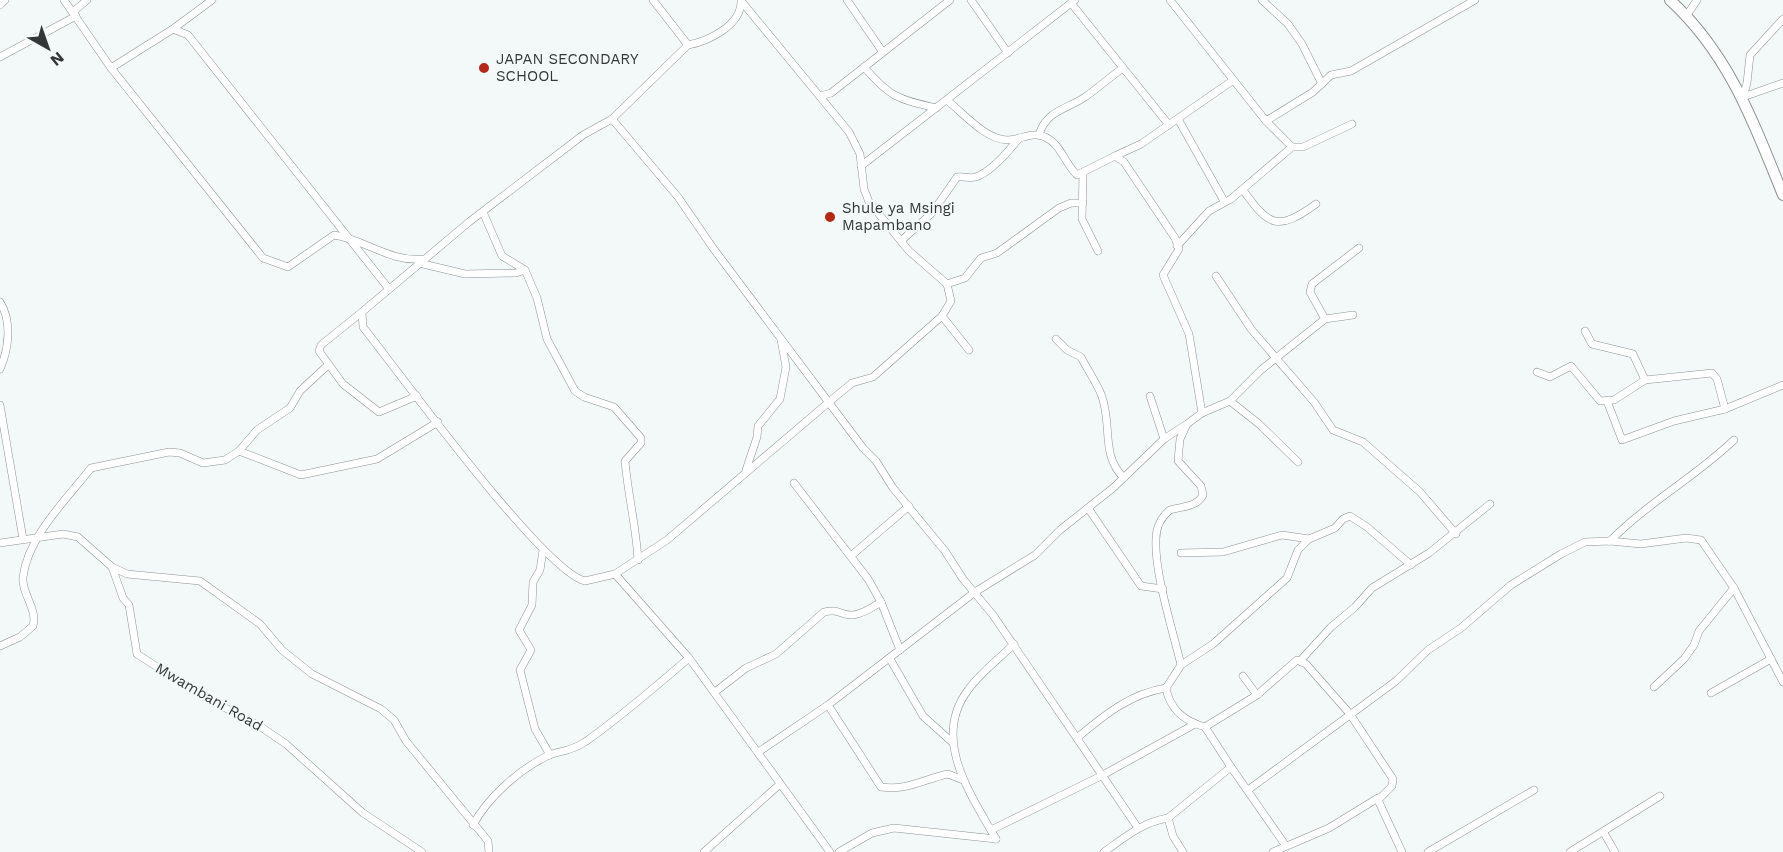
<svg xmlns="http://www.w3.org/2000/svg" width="1783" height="852" font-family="'Work Sans',sans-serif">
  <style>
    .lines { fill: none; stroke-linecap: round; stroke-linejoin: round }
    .street-casing { stroke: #8d9292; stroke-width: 8 }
    .secondary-casing { stroke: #8d9292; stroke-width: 12 }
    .street { stroke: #fff; stroke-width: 7 }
    .secondary { stroke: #fff; stroke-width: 10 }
    .poi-dot { fill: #b62816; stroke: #f3f9f9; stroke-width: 2 }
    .labels { text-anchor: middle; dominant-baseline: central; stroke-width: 4.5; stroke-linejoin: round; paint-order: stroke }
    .poi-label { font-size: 15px; fill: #343737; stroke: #f3f9f9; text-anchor: start }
    .street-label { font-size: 15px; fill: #343737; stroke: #f3f9f9 }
  </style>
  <rect width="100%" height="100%" fill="#f3f9f9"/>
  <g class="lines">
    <g class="street-casing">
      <g id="street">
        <path d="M64 0 111 68 263 258 288 267 334 235C366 240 390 262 422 259"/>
        <path d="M653 0 688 45C709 41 742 25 741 0"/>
        <path d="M847 0 882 51"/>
        <path d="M971 0 1008 53"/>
        <path d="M1170 0 1266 121 1292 147"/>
        <path d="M1262 0 1288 24 1302 44 1322 84"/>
        <path d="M1071 3 1169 125"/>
        <path d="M0 5 5 0"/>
        <path d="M73 12 87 0"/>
        <path d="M1687 15 1697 0"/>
        <path d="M173 29 212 0"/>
        <path d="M688 45 612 119 583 135 469 222 362 312 363 327C398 371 543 571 585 581L615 574 667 540 829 402 852 383 873 377 942 316 951 301 947 284 909 251 869 202 864 189 860 154 849 132 742 2"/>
        <path d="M0 57 76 16"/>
        <path d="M864 67C890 97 897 99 936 108"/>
        <path d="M111 68 173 29 188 35 389 289"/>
        <path d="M820 96 831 93 950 0"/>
        <path d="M1743 97 1747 83 1750 55 1783 19"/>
        <path d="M1743 97 1783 83"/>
        <path d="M948 101C964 114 986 140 1008 140 1020 140 1033 131 1045 137 1061 144 1065 164 1077 175L1115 156 1124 162 1175 238 1179 249 1163 275 1189 334 1202 413"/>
        <path d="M612 119 678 197 713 248 863 448 876 461 893 488 945 551 963 579 993 615 1138 828"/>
        <path d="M1178 119 1224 201"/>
        <path d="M1266 121 1313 92 1331 75 1351 71 1475 0"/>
        <path d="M1039 135C1046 110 1068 109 1085 97 1098 88 1110 77 1123 68"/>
        <path d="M1115 156 1141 144 1232 81"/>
        <path d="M861 166 1075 0"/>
        <path d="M1083 173 1082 219 1098 251"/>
        <path d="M1243 190C1269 226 1277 232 1316 204"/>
        <path d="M483 212 502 256 525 270 537 298 547 339 575 391 584 397 614 407 641 438V443L625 461C628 495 636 526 638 560"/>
        <path d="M902 240 932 213 957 177C964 176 970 179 976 177 992 171 1009 151 1019 138"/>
        <path d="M1177 246 1209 211 1231 199 1292 147H1303L1352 124"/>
        <path d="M419 263 465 274 516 273 525 270"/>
        <path d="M1216 276 1251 329 1314 402 1333 430 1363 442 1420 492 1456 534"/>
        <path d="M947 284 965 278 981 258 997 253 1059 208 1071 203H1083"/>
        <path d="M0 302C12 321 9 349 0 369"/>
        <path d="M362 312 321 345 319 351 343 384 379 412 417 396"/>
        <path d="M942 316 969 350"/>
        <path d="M1325 319 1310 292 1312 284 1359 248"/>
        <path d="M1585 331 1592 344 1633 354 1645 380"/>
        <path d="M1056 339 1067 350 1081 357C1087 369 1096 382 1101 394 1113 424 1100 455 1124 478"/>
        <path d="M1537 372 1550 377 1571 366 1600 401 1614 400 1645 380 1712 373 1717 379 1725 409"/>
        <path d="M1150 396 1164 439"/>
        <path d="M1230 401 1259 424 1298 462"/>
        <path d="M1607 401 1622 440 1674 421 1725 409 1783 385"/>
        <path d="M0 405 23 539"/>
        <path d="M239 451 301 475 377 459 438 422"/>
        <path d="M746 470 757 437 758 426 780 399 786 367 781 340"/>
        <path d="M794 483 868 579 881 602 900 650"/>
        <path d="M1088 508 1141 586 1163 589"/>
        <path d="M1610 541C1650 501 1694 478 1734 440"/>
        <path d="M0 543 63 534 78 537 112 567 123 598 129 605 137 654 199 694 261 727 286 744 363 813 422 852"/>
        <path d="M543 550 540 570 533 582 532 605 519 630 531 650 520 670 535 729 550 755"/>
        <path d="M1181 553 1223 552 1282 535 1309 539 1335 528 1343 519 1350 516 1367 527 1411 565"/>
        <path d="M852 555 909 506"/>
        <path d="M112 567 127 574 200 581 260 624 282 650 312 674 381 709 394 720 406 741 488 841 489 852"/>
        <path d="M615 574 689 658 830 852"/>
        <path d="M0 646 20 637 33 626C38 609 21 593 23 577 28 536 67 499 91 468L169 452 180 453 203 463 225 460 239 451 257 430 290 408 300 391 328 365"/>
        <path d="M890 659 923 716 953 743"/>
        <path d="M1300 661 1331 627 1355 607 1372 588 1429 553 1490 504"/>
        <path d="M1181 665 1213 644 1287 578 1298 550 1309 539"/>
        <path d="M1243 676 1257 695"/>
        <path d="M1654 687 1684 659 1694 645 1699 631 1734 588"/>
        <path d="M715 692 746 668 776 654 824 612C838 608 842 616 853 615 863 614 873 607 881 602"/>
        <path d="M1711 693 1771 659"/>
        <path d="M828 705 881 787C907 791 924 779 948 774L963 780"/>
        <path d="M1205 727 1257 695 1297 660 1306 664 1350 714 1393 779 1392 786 1378 800 1402 852"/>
        <path d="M1077 738C1103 716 1131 693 1166 688"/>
        <path d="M760 751 828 705 975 592 1035 555 1060 530 1113 488 1164 439 1187 424"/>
        <path d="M1231 767 1286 846"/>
        <path d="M1248 790 1396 681 1428 650 1461 628 1511 585 1561 554 1585 542 1610 541 1641 544 1686 538 1701 540 1734 588 1783 682"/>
        <path d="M473 825C488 797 519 770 547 756 560 750 568 753 585 742 622 716 655 687 689 658"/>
        <path d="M991 830 1101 776 1195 724"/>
        <path d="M1604 833 1615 852"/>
        <path d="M996 839C971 795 931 739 968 690 980 673 999 659 1014 644"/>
        <path d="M704 852 780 784"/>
        <path d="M839 852 872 833 894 828 996 839"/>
        <path d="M1104 852C1125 837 1143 822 1168 818"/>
        <path d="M1183 852 1173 836 1168 818 1231 767 1205 727C1184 721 1170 710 1166 688L1181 665C1173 631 1154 572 1156 539 1156 528 1161 517 1170 510 1182 506 1196 508 1203 495L1201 486 1178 461 1180 439 1187 424 1202 413 1230 401 1261 370 1325 319 1353 315"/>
        <path d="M1273 852 1329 828 1378 798"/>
        <path d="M1428 852 1534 790"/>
        <path d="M1570 852 1660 796"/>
      </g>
    </g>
    <g class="secondary-casing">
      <path id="secondary" d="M1670 0C1729 54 1754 123 1783 195"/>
    </g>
    <use href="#street" class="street"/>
    <use href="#secondary" class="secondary"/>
  </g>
  <g class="poi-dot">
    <circle cx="484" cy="68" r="6"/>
    <circle cx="830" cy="217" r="6"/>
  </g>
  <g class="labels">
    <g class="poi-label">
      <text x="496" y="59">JAPAN SECONDARY<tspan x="496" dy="17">SCHOOL</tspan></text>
      <text x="842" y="208">Shule ya Msingi<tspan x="842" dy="17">Mapambano</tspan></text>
    </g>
    <g class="street-label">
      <text transform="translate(209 697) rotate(30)">Mwambani Road</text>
    </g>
  </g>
  <g transform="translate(48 48) rotate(140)" stroke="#f3f9f9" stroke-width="4.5" paint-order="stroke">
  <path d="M0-4.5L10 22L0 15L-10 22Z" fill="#343737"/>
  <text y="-9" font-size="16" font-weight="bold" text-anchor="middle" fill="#343737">N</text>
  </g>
</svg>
